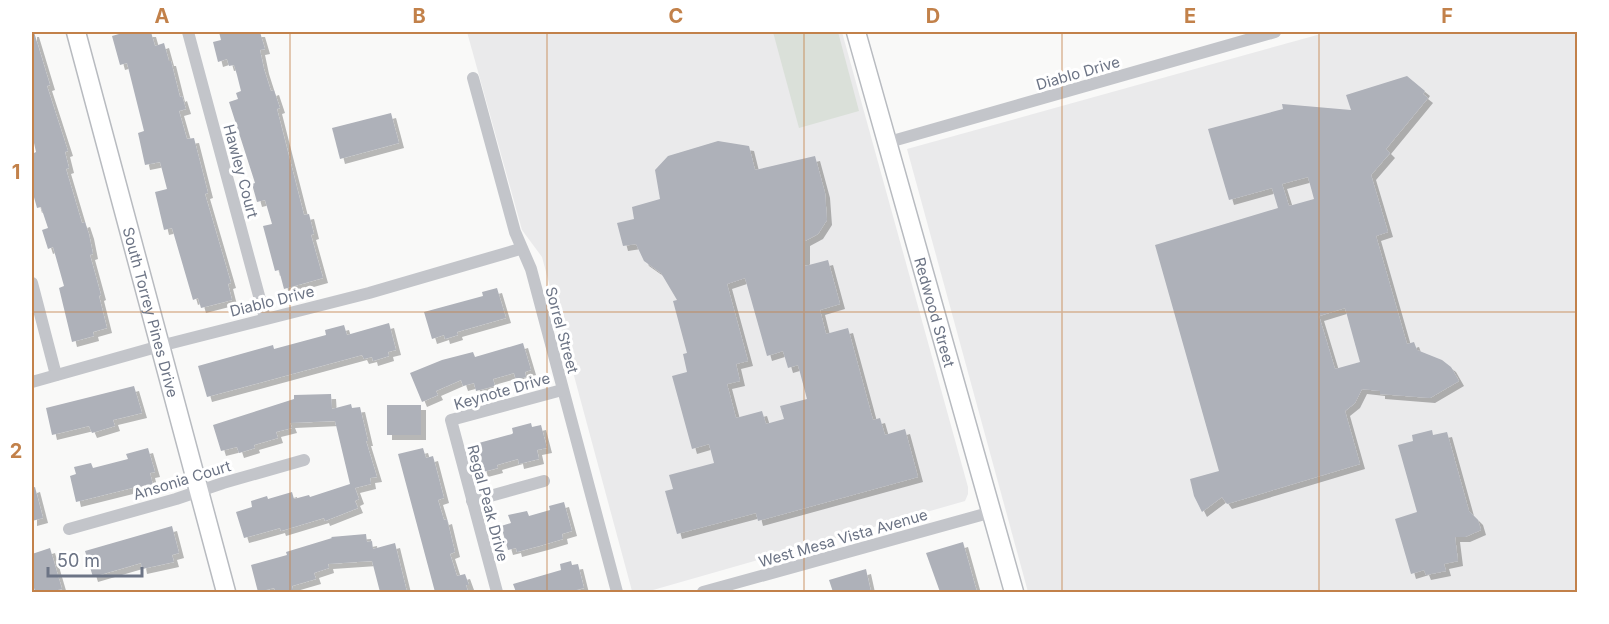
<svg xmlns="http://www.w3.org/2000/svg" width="1609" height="624" font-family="Inter,sans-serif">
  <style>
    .built { fill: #eaeaeb }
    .green { fill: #dae0d9 }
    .building { fill: #aeb1b9; fill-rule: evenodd; filter: url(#shadow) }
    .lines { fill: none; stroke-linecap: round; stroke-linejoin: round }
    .secondary-casing { stroke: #b8bbc0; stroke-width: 21 }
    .street { stroke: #c3c5ca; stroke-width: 12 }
    .secondary { stroke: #fff; stroke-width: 18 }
    .grid { fill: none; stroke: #c2814a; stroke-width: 1.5; stroke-opacity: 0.55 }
    .labels { text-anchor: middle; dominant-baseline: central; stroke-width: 6; stroke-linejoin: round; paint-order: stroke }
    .street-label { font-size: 15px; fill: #6c7485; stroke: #fff }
    .neatline { fill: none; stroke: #c2814a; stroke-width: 2 }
    .grid-label { font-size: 20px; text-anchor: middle; font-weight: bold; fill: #c2814a }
  </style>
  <defs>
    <filter id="shadow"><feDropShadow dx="5" dy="5" stdDeviation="0" flood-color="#0004"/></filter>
  </defs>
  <rect width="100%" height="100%" fill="#f9f9f8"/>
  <g class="built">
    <path d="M467 32H842L968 487V494L965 501 646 592 632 591 542 257 522 230Z"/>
    <path d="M1328 32H1577V592H1028L907 149Z"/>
  </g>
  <path class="green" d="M773 32H838L859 111 799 128Z"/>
  <g class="building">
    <path d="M32 32H34L50 85 47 86 68 151 65 152 69 168 66 169 82 223 85 222 89 234 93 254 90 255 101 295 99 296 107 328 93 332 94 336 72 342 59 288 64 286 53 247 48 249 42 230 48 228 41 207 37 208 32 190V154L36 152 32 134Z"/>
    <path d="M118 32H151L155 46 164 43 169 61H171L180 97 182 96 186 109 179 111 187 139 194 138 208 193 205 194 231 283 228 284 232 300 201 308 198 298 193 300 172 228 164 230 155 192 167 189 160 162 145 165 138 133 144 131 127 63 120 65 112 36 119 34Z"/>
    <path d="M219 32H260L265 49 260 50 264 69 271 91 274 90 280 108 277 109 304 215 309 214 314 234 311 235 323 278 284 289 279 270 275 271 263 226 272 224 265 200 257 202 252 184 255 183 229 102 238 99 236 93 241 91 237 75 234 65 229 66 227 59 218 62 213 42 221 40Z"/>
    <path d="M1407 76 1425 91 1423 94 1428 98 1386 149 1390 153 1371 175 1388 232 1376 236 1407 344 1414 342 1417 350 1442 360 1451 367 1459 381 1430 398 1380 394V391L1362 389 1355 403 1345 411 1360 464 1227 504 1222 497 1202 512 1194 496 1190 479 1219 471 1155 245 1278 208 1272 188 1229 200 1208 129 1283 109 1282 104 1351 110 1346 95ZM1308 177 1314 199 1289 206 1282 184ZM1345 308 1360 362 1335 369 1319 316Z"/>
    <path d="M391 113 399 143 340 159 332 128Z"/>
    <path d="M718 141 749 146 755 170 815 156 825 193 827 220 818 234 805 241V266L828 260 840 304 820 310 826 334 848 328 873 420 880 418 885 435 905 429 918 477 758 521 756 513 677 534 665 491 673 489 669 475 714 463 709 444 692 449 672 376 687 372 683 354 687 353 673 301 677 300 661 273 644 261 636 244 623 246 617 223 634 219 632 207 660 199 655 170 668 156ZM745 278 767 356 783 351 788 368 798 365 807 399 780 406 784 419 766 424 762 411 736 418 727 384 740 381 736 364 748 361 727 284Z"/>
    <path d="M497 288 506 318 457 332 458 335 445 339 444 335 432 339 424 312 483 296 482 292Z"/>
    <path d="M389 323 396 350 388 352 389 356 373 361 372 357 364 359 362 355 207 397 198 366 273 345 274 349 326 335 325 330 344 325 347 335Z"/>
    <path d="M523 343 531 370 525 372 526 377 516 380 514 373 493 379 495 386 476 391 474 383 463 386 461 380 436 391 438 395 422 402 410 373 442 360 473 352 475 357Z"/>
    <path d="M134 386 142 413 113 420 115 426 92 433 89 426 52 435 46 408Z"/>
    <path d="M331 394 332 409 351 404 352 408 360 407 368 441H366L377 477 370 478 371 484 355 488 359 499 355 501 358 508 325 521 324 518 281 531 280 528 244 538 236 512 252 507 251 501 267 496 268 499 292 492 294 499 309 495 310 497 350 484 335 421 290 423 292 428 276 432 278 438 254 445 255 448 239 453 237 447 221 451 213 425 294 399V395Z"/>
    <rect x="387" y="405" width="34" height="30"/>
    <path d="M531 423 532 427 541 425 547 448 537 450 539 459 519 464 518 459 497 465 498 468 483 472 475 444 512 434 513 433 512 428Z"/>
    <path d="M1432 430 1433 435 1447 432 1469 511 1478 520 1481 530 1465 537H1455L1458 561 1444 564 1446 571 1426 575 1424 570 1411 574 1395 519 1417 512 1398 445 1413 441 1412 435Z"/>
    <path d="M148 448 155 472 150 473 153 485 136 490V487L76 502 70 476 76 474 74 467 91 463 93 468 128 459 126 454Z"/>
    <path d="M423 448 426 458 433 456 444 498 438 500 444 520 447 519 455 552 450 554 457 576 465 574 469 585H466L468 592H435L398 454Z"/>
    <path d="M35 487 43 518 32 521V488Z"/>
    <path d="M564 502 572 531 562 534 563 539 543 545 517 552 516 548 508 550 501 526 511 523 508 515 527 511 529 516 550 510 549 506Z"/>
    <path d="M172 526 179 553 172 555 174 562 142 569 141 563 93 577 85 551Z"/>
    <path d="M366 534 367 542 372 541 373 549 395 543 407 592H380L372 561 328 564 329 568 314 573 316 579 292 586 293 590 276 592 274 588 258 592 251 565 287 555 286 552 332 538 331 537Z"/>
    <path d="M963 542 977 592H940L926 553Z"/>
    <path d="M50 548 62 589 49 592H35L32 580V554Z"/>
    <path d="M571 561 572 565 578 564 584 588 569 592H516L513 584 561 570 560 564Z"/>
    <path d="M866 569 871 592H833L829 580Z"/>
  </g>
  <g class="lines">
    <g class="secondary-casing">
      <g id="secondary">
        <path id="s1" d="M76 32 226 592"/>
        <path id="s2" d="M856 32 1014 592"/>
      </g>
    </g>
    <g class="street">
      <path d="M188 32 265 318"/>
      <path d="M473 78 515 232 531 269 617 592"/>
      <path d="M889 142 1275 32"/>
      <path d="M32 283 56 375"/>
      <path d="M32 382 160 346 369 293 520 249"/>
      <path d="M472 501 544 481"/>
      <path d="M69 529 176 499 223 483 304 460"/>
      <path d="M497 592 451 420 562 390"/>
      <path d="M703 592 992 512"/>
    </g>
    <use href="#secondary" class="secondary"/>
  </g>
  <path class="grid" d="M290 32V592M547 32V592M804 32V592M1062 32V592M1319 32V592M32 312H1578"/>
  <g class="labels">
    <g class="street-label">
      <text transform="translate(1078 73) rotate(-16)">Diablo Drive</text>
      <text transform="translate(241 171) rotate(75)">Hawley Court</text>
      <text transform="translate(272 301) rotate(-14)">Diablo Drive</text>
      <text stroke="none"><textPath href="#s1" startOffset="290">South Torrey Pines Drive</textPath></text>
      <text stroke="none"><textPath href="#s2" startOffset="291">Redwood Street</textPath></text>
      <text transform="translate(562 330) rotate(75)">Sorrel Street</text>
      <text transform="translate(502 391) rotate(-16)">Keynote Drive</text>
      <text transform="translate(182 480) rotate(-17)">Ansonia Court</text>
      <text transform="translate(488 503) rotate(75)">Regal Peak Drive</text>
      <text transform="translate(843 538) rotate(-16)">West Mesa Vista Avenue</text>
    </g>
  </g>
  <rect width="1609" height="624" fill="none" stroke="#ffffff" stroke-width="66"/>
  <path d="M48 567v9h94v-9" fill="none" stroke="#6c7485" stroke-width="3"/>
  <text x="57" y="567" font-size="18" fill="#6c7485" stroke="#ffffff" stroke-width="4.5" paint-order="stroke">50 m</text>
  <rect x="33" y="33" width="1543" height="558" class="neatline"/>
  <g class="grid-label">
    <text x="162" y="23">A</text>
    <text x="419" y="23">B</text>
    <text x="676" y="23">C</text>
    <text x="933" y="23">D</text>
    <text x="1190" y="23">E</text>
    <text x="1447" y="23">F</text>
    <text x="16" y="179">1</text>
    <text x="16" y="458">2</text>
  </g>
</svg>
